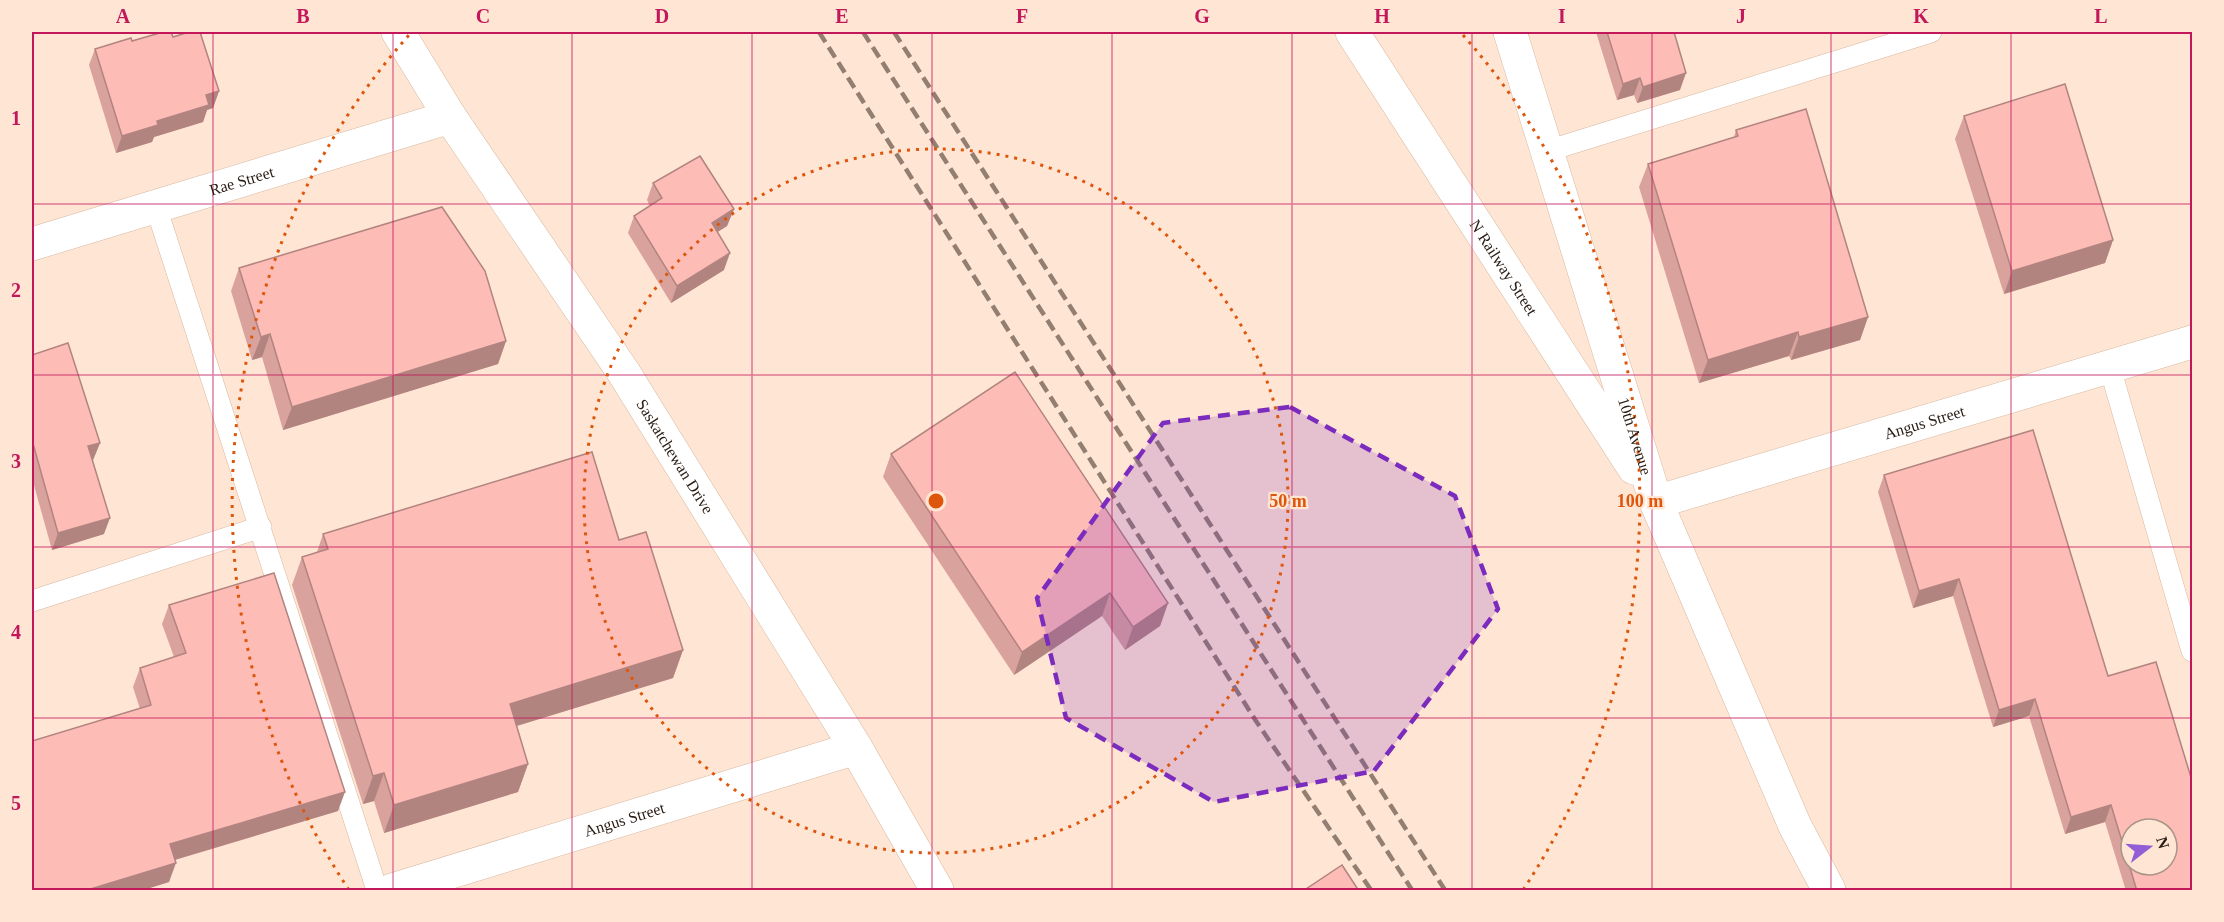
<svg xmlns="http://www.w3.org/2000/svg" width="2224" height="922" font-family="Georgia,serif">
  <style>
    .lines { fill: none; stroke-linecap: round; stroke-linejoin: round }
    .service-casing { stroke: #d6b8a1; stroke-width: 22 }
    .minor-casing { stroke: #d6b8a1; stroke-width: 34 }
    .secondary-casing { stroke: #d6b8a1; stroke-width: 34 }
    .service { stroke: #fff; stroke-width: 21 }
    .minor { stroke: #fff; stroke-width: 33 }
    .secondary { stroke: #fff; stroke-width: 33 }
    .rail { stroke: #927f72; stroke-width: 4.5; stroke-dasharray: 12 6; stroke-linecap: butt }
    .wall { fill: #daa29d }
    .shaded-wall { fill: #b28480 }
    .building { fill: #febcb7; stroke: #b28480; stroke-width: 1.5; fill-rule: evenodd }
    .marked { fill: #7b2cbf; fill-opacity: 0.2; stroke: #7b2cbf; stroke-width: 4.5; stroke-dasharray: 12 8; stroke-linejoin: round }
    .grid { fill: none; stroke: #c2185b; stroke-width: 1.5; stroke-opacity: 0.55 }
    .ring { fill: none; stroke: #de560c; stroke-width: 3; stroke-dasharray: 3 6 }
    .labels { text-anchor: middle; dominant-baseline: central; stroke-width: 4.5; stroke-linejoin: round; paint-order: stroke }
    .street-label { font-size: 16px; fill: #281c14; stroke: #ffe5d3 }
    .centre { fill: #de560c; stroke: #ffe5d3; stroke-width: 3 }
    .ring-label { font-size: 18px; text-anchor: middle; font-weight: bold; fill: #de560c; stroke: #ffe5d3; stroke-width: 4.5; stroke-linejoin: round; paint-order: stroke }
    .neatline { fill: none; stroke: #c2185b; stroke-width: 2 }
    .grid-label { font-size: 20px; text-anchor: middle; font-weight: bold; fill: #c2185b }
  </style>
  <rect width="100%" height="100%" fill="#ffe5d3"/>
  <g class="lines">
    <g class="service-casing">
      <g id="service">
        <path d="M1547 151 1931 32"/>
        <path d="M156 207 377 890"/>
        <path d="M2110 368 2192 651"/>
        <path d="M32 601 261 527"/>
      </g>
    </g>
    <g class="minor-casing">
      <g id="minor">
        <path id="s1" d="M1352 32 1634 468"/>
        <path id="s2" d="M1510 32 1656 502 1795 826 1829 890"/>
        <path id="s3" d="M32 244 450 117"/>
        <path id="s4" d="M1656 502 2192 342"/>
        <path id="s5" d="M392 890 856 748"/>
      </g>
    </g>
    <g class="secondary-casing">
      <g id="secondary">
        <path id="s6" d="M398 32 450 117 624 373 856 748 937 890"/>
      </g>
    </g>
    <use href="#service" class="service"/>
    <use href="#minor" class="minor"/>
    <use href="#secondary" class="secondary"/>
    <g class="rail">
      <path d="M819 32 1256 721 1371 890"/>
      <path d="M863 32 1412 890"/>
      <path d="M894 32 1445 890"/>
    </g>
  </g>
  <g class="wall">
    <path d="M1596 32H1674L1680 90 1637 103 1634 95 1617 100Z"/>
    <path d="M173 37 219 91 213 108 207 110 203 122 154 137 152 142 116 153 89 65 95 49 132 41Z"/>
    <path d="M1964 116 2113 240 2105 263 2004 294 1955 139Z"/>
    <path d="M1736 130 1868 317 1860 340 1791 360 1789 356 1699 383 1639 187 1648 164 1734 137Z"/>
    <path d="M653 183 734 209 727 226 717 232 724 270 671 303 628 233 634 216 650 206 647 200Z"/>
    <path d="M239 268 506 341 498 364 283 430 262 357 252 360 231 291Z"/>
    <path d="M32 355 100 443 93 460 104 534 52 550 32 478Z"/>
    <path d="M891 454 1168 603 1160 626 1125 650 1102 616 1014 675 883 477Z"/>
    <path d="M1884 475 2108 676 2193 891H2126L2105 822 2065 834 2029 716 1993 727 1953 596 1913 608 1878 492Z"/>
    <path d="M323 534 619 540 683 650 673 678 517 726 528 764 518 792 384 833 374 801 363 804 292 585 302 557 317 552Z"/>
    <path d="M169 605 338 811 175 860 169 882 140 891H32L140 709 133 687 140 668 174 657 162 624Z"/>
  </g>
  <g class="shaded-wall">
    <path d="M1686 73 1680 90 1637 103 1643 87Z"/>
    <path d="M1640 78 1634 95 1617 100 1623 84Z"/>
    <path d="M219 91 213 108 207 110 203 122 154 137 152 142 116 153 122 136 157 121 206 95Z"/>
    <path d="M734 209 727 226 705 240 712 223Z"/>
    <path d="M2113 240 2105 263 2004 294 2012 271Z"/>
    <path d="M730 253 724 270 671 303 677 286Z"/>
    <path d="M1868 317 1860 340 1791 360 1799 337Z"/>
    <path d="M1798 332 1789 356 1699 383 1708 360Z"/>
    <path d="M270 334 262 357 252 360 261 337Z"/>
    <path d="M506 341 498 364 283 430 292 407Z"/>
    <path d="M100 443 93 460 82 463 88 446Z"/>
    <path d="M110 518 104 534 52 550 58 533Z"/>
    <path d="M1959 579 1953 596 1913 608 1919 591Z"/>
    <path d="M1110 593 1102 616 1014 675 1022 652Z"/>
    <path d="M1168 603 1160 626 1125 650 1133 627Z"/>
    <path d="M683 650 673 678 500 731 510 704Z"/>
    <path d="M2035 699 2029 716 1993 727 1999 710Z"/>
    <path d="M528 764 518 792 384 833 394 805Z"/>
    <path d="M384 773 374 801 363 804 373 776Z"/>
    <path d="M345 792 338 811 164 863 170 844Z"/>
    <path d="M2111 805 2105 822 2065 834 2071 817Z"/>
    <path d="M176 863 169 882 140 891H84Z"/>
  </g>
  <g class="building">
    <path d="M163 32H171L173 37 189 32H200L219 91 206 95 209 105 157 121 158 125 122 136 95 49 131 38 132 41Z"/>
    <path d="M1607 32H1674L1686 73 1643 87 1640 78 1623 84Z"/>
    <path d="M2065 84 2113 240 2012 271 1964 116Z"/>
    <path d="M1806 109 1868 317 1799 337 1798 332 1708 360 1648 164 1738 136 1736 130Z"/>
    <path d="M700 156 734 209 712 223 730 253 677 286 634 216 662 198 653 183Z"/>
    <path d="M442 207 485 271 506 341 292 407 270 334 261 337 239 268Z"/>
    <path d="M68 343 100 443 88 446 110 518 58 533 32 440V355Z"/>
    <path d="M1015 372 1168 603 1133 627 1110 593 1022 652 891 454Z"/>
    <path d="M2033 430 2108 676 2156 662 2193 784V891H2137L2111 805 2071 817 2035 699 1999 710 1959 579 1919 591 1884 475ZM2131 829H2167V865H2131Z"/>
    <path d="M592 452 619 540 646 532 683 650 510 704 528 764 394 805 384 773 373 776 302 557 328 549 323 534Z"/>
    <path d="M274 573 345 792 170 844 176 863 84 891H32V741L151 705 140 668 186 653 169 605Z"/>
    <path d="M1342 865 1359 891H1303Z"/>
  </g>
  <path class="marked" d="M1290 407 1455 496 1498 609 1374 771 1214 802 1066 718 1037 598 1163 423Z"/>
  <path class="grid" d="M213 32V890M393 32V890M572 32V890M752 32V890M932 32V890M1112 32V890M1292 32V890M1472 32V890M1652 32V890M1831 32V890M2011 32V890M32 204H2192M32 375H2192M32 547H2192M32 718H2192"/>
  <g class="ring">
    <circle cx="936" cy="501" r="352"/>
    <path d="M349 890A704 704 0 0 1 409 35M1463 35A704 704 0 0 1 1523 890"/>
  </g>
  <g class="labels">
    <g class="street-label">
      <text stroke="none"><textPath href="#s3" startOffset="219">Rae Street</textPath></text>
      <text stroke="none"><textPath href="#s1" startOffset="280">N Railway Street</textPath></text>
      <text stroke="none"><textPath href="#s4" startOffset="280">Angus Street</textPath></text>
      <text stroke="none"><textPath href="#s2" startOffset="423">10th Avenue</textPath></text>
      <text stroke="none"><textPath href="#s6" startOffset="507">Saskatchewan Drive</textPath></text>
      <text stroke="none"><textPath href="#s5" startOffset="243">Angus Street</textPath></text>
    </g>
  </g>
  <circle cx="936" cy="501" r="9" class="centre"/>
  <g class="ring-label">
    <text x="1288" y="507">50 m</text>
    <text x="1640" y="507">100 m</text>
  </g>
  <rect width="2224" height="922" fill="none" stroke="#ffe5d3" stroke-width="66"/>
  <g transform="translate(2149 847) rotate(73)"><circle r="28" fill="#ffe5d3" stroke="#a99587" stroke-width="1.5"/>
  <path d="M0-4.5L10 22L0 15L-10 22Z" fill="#935dd5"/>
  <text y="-9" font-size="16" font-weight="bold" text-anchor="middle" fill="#281c14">N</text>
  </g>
  <rect x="33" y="33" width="2158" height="856" class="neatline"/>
  <g class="grid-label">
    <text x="123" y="23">A</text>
    <text x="303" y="23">B</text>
    <text x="483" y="23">C</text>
    <text x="662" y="23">D</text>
    <text x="842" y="23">E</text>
    <text x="1022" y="23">F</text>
    <text x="1202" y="23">G</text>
    <text x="1382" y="23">H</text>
    <text x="1562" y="23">I</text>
    <text x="1741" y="23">J</text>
    <text x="1921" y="23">K</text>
    <text x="2101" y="23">L</text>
    <text x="16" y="125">1</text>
    <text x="16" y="297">2</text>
    <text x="16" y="468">3</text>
    <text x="16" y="639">4</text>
    <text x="16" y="810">5</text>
  </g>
</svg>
